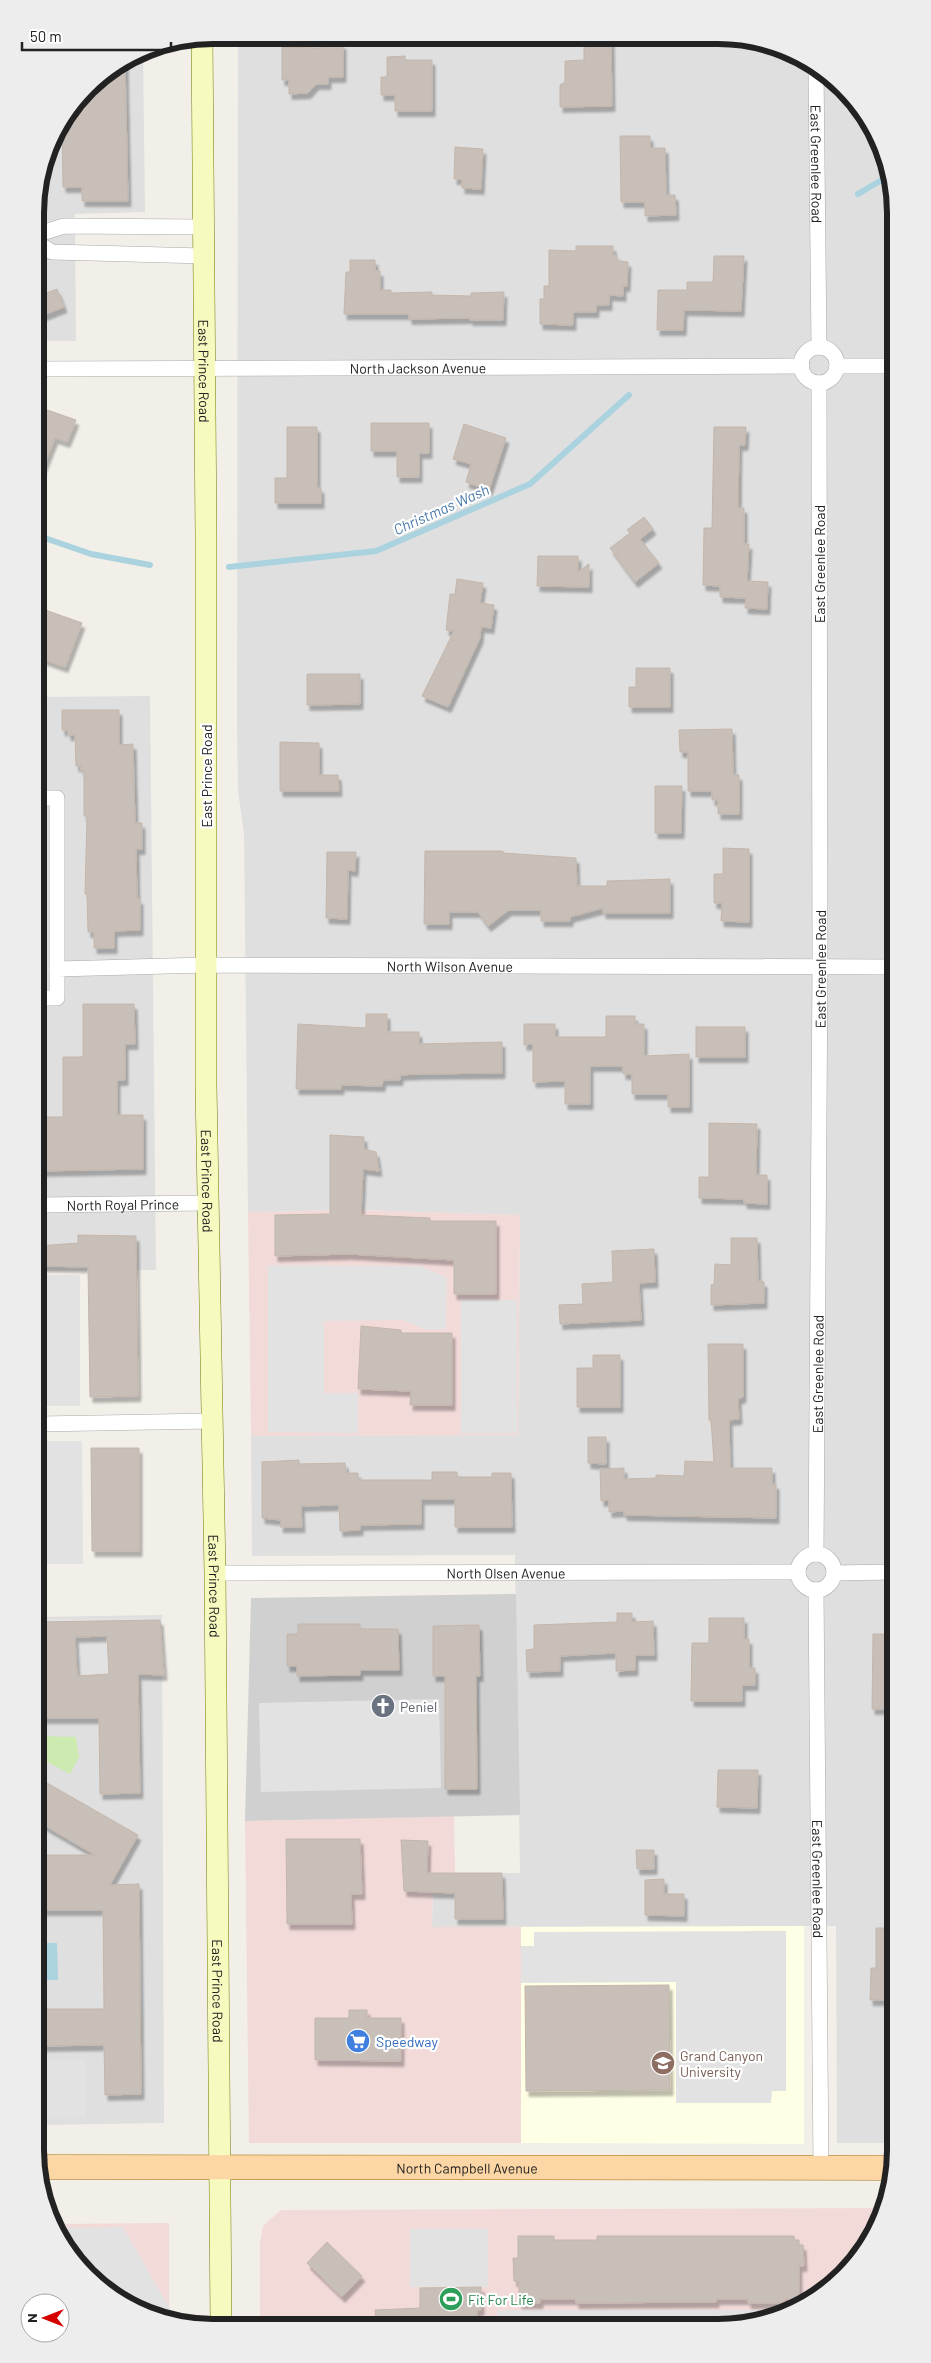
<svg xmlns="http://www.w3.org/2000/svg" width="931" height="2363" font-family="Barlow,sans-serif">
  <style>
    .residential { fill: #e0dfdf }
    .commercial { fill: #f2dad9 }
    .education { fill: #ffffe5 }
    .religious { fill: #d0d0d0 }
    .grass { fill: #cdebb0 }
    .parking { fill: #e2e2e2 }
    .water { fill: #aad3df }
    .lines { fill: none; stroke-linecap: round; stroke-linejoin: round }
    .stream { stroke: #aad3df; stroke-width: 6 }
    .building { fill: #c7bfb8; stroke: #c4b6ab; fill-rule: evenodd; filter: url(#shadow) }
    .street-casing { stroke: #a9a9a9; stroke-width: 16 }
    .secondary-casing { stroke: #707d05; stroke-width: 22 }
    .primary-casing { stroke: #a06b00; stroke-width: 25 }
    .street { stroke: #fff; stroke-width: 15 }
    .secondary { stroke: #f7fabf; stroke-width: 21 }
    .primary { stroke: #fcd6a4; stroke-width: 24 }
    .labels { text-anchor: middle; dominant-baseline: central; stroke-width: 4.5; stroke-linejoin: round; paint-order: stroke }
    .street-label { font-size: 14px; fill: #222; stroke: #fff }
    .worship-label { font-size: 14px; fill: #5b616d; stroke: #fff; text-anchor: start }
    .shop-label { font-size: 14px; fill: #366cbe; stroke: #fff; text-anchor: start }
    .education-label { font-size: 14px; fill: #785e54; stroke: #fff; text-anchor: start }
    .leisure-label { font-size: 14px; fill: #27864d; stroke: #fff; text-anchor: start }
    .water-label { font-size: 15px; font-style: italic; fill: #4a7aab; stroke: #fff }
    .rim { fill: none; stroke: #222; stroke-width: 6 }
  </style>
  <defs>
    <filter id="shadow"><feDropShadow dx="3" dy="5.5" stdDeviation="1" flood-color="#0004"/></filter>
  </defs>
  <rect width="100%" height="100%" fill="#f2efe9"/>
  <g class="residential">
    <path d="M238 35 753 38 836 79 872 123 890 167 896 2143H837L836 1926 432 1927 433 1873H520L515 1555 252 1556 251 1436 518 1435 520 1215 356 1210 248 1212 244 834 238 791 237 725Z"/>
    <path d="M143 50 145 212 75 214 76 341H36L35 201 53 134 95 79Z"/>
    <path d="M150 696 156 1270 38 1271 37 697Z"/>
    <path d="M162 1615 164 2123 41 2125 39 1617Z"/>
  </g>
  <g class="commercial">
    <path d="M356 1210 520 1215 518 1435 251 1436 248 1212Z"/>
    <path d="M454 1816 455 1873H433L432 1927H521V2143H249L245 1821Z"/>
    <path d="M885 2208 883 2218 852 2267 817 2298 764 2322 260 2324V2243L263 2226 281 2210Z"/>
    <path d="M169 2223V2320L95 2284 59 2240 52 2224Z"/>
  </g>
  <path class="education" d="M804 1926V2144L521 2143V1927Z"/>
  <path class="religious" d="M516 1594 520 1815 245 1821 251 1598Z"/>
  <path class="grass" d="M40 1736 76 1737 79 1757 70 1774 40 1758Z"/>
  <g class="parking">
    <path d="M268 1265 421 1266 447 1278 446 1329 427 1330 403 1320 324 1321V1393H358V1433L268 1432Z"/>
    <path d="M38 1275H80V1406H39Z"/>
    <rect x="461" y="1300" width="56" height="133"/>
    <path d="M39 1441H82L83 1564H39Z"/>
    <path d="M162 1617 164 1675 109 1674 84 1678H40L39 1619Z"/>
    <path d="M439 1699 441 1788 261 1792 259 1703Z"/>
    <path d="M786 1931V2091H772L771 2103H676V1982L521 1983V1946H534V1932Z"/>
    <path d="M41 2060H85L86 2117H41Z"/>
    <path d="M123 2227 170 2309V2320L95 2284 59 2240 54 2228Z"/>
    <rect x="410" y="2229" width="78" height="58"/>
    <path d="M497 2310H790L764 2322 497 2323Z"/>
  </g>
  <path class="water" d="M40 1943H57L58 1980H42Z"/>
  <g class="lines">
    <g class="stream">
      <path d="M858 194 890 175"/>
      <path d="M36 535 91 554 150 565"/>
      <path d="M229 567 376 551 530 484 629 395"/>
    </g>
  </g>
  <g class="building">
    <path d="M584 37H611L612 106 560 107V85L565 82V61L584 60Z"/>
    <path d="M320 43 343 44V77H328V84H316L308 93 289 94V80H282V47L320 48Z"/>
    <path d="M405 56V60H432V111H395V95H381V77H387V57Z"/>
    <path d="M125 61 128 201H82V187H63L62 123 95 79Z"/>
    <path d="M620 136H650V148H665L666 195H675L676 215 645 216V202H621Z"/>
    <path d="M455 147 483 149 481 189 462 188V179H454Z"/>
    <path d="M576 246H613V255H617V261L628 262 627 286H623V296L609 295V305H596V312H573V325L540 324V299H544V286H549V250L576 251Z"/>
    <path d="M714 256H744L741 311 684 310 683 330H657L658 290H687V282H713Z"/>
    <path d="M350 260H375V271H380V290H391V293L432 292V295L471 296V293L504 292 503 320H470V318L409 319V314H344L346 272H350Z"/>
    <path d="M57 289 64 307 36 318V297Z"/>
    <path d="M36 406 76 420 67 442 55 438 37 483Z"/>
    <path d="M371 423H429V453H419V477H397V451H371Z"/>
    <path d="M464 424 506 438 489 490 466 482 471 464 453 459Z"/>
    <path d="M287 427H317V487L321 488V503H275V478H287Z"/>
    <path d="M714 427H746L745 445H739L738 508H744V544H749L747 581 768 582 767 609 745 608 746 598 720 597V586L703 585 704 528H712Z"/>
    <path d="M644 517 653 529 640 539 659 563 635 582 610 548 630 533 627 530Z"/>
    <path d="M538 556H578V572L589 564V587L537 586Z"/>
    <path d="M457 579 483 583 480 603 494 605 491 628 481 627 480 638 448 707 422 696 454 631 446 630 450 594H455Z"/>
    <path d="M40 608 82 623 65 667 37 657V616Z"/>
    <path d="M636 668H670V707H629V687H636Z"/>
    <path d="M307 674H360V704L307 705Z"/>
    <path d="M62 710H119V745L133 744 135 823H142V849H136L137 899H140V930L114 931V948H94V932H88L87 894H85L87 816H84V771H81V766H76L75 735H68V730H62Z"/>
    <path d="M732 729 733 775H739V814H718V800H712V791H688V752H680L679 730Z"/>
    <path d="M280 742 319 743V775H338L339 791H280Z"/>
    <path d="M655 786H682L681 833H655Z"/>
    <path d="M723 848 749 849V922L721 921 722 903H714V874H723Z"/>
    <path d="M425 851H503V853L576 858 577 886H607V881L670 879V913H603V908L570 917V921H541V910H509L488 926 478 912H449V924H424Z"/>
    <path d="M327 852H356L355 871 348 870 347 919 326 918Z"/>
    <path d="M83 1004H134L135 1044H125V1080H117V1115H143V1169L38 1171V1117H63V1057H83Z"/>
    <path d="M366 1014H387V1032H419V1044L502 1042V1073L418 1074 400 1075V1080H383L382 1086 341 1085V1089H296L298 1024 366 1028Z"/>
    <path d="M606 1016H635V1024H644V1056L689 1054V1107H668V1094H632V1074H623V1066H590V1104H565V1081L533 1082V1044L524 1045V1024H555V1037H606Z"/>
    <rect x="696" y="1027" width="49" height="30"/>
    <path d="M709 1123 757 1124 756 1175H767V1204L744 1203V1199L699 1198V1177H709Z"/>
    <path d="M330 1135 364 1137V1149L376 1152 379 1171 363 1169 361 1215 430 1218V1221H496V1294H454V1260L349 1254 275 1256V1215L330 1214Z"/>
    <path d="M78 1235 136 1236 138 1396 90 1397 88 1267 38 1266V1246L78 1243Z"/>
    <path d="M731 1238H757L758 1281 764 1282V1303L711 1305V1285L714 1284 715 1264 731 1265Z"/>
    <path d="M654 1249 655 1282 639 1283 641 1320 560 1324 559 1305 583 1304 582 1284 613 1282 612 1251Z"/>
    <path d="M361 1326 401 1330V1333H452V1405H410L411 1391 358 1389Z"/>
    <path d="M708 1344H743V1397L738 1399 739 1419 729 1420 730 1468H772V1484H776V1518L624 1515V1511L609 1512V1500L601 1501 600 1469 624 1468V1479L656 1478V1475L684 1476 685 1461 714 1462 711 1420H709Z"/>
    <path d="M593 1355H620V1407H577V1368H593Z"/>
    <path d="M588 1437H606V1464L588 1463Z"/>
    <path d="M91 1448H139V1551H92Z"/>
    <path d="M299 1460V1464L345 1463 346 1473H358V1480H432V1472H457V1477H492V1473H511L512 1527H455V1499H421V1524L360 1525V1530L340 1531 339 1505 301 1506 302 1527H280L281 1520 262 1518V1462Z"/>
    <path d="M617 1613H632V1622L653 1621 654 1655H635V1670L616 1671V1653L560 1656V1671L527 1672 526 1650 534 1649V1625L617 1622Z"/>
    <path d="M709 1618H744V1639H749V1668H755V1685H742V1701H691L692 1643H709Z"/>
    <path d="M160 1620 164 1675 138 1674 140 1793 100 1794 99 1718H40L39 1622ZM107 1636 109 1674 77 1676 75 1637Z"/>
    <path d="M298 1624H360V1629H398L399 1670H360V1675L297 1676V1666H287V1634H298Z"/>
    <path d="M479 1625 480 1676H476L477 1789H445V1676H433V1626Z"/>
    <path d="M873 1634H894V1709H872Z"/>
    <path d="M718 1770H758L757 1808 717 1807Z"/>
    <path d="M40 1779 138 1835 110 1885 139 1884 141 2094 105 2095 104 2045 41 2046 40 2009H104L103 1910H40V1855H95L40 1823Z"/>
    <path d="M286 1839H360L362 1894H351L352 1924H287Z"/>
    <path d="M401 1840 428 1841 427 1873H502L503 1919H455V1893L404 1891Z"/>
    <path d="M636 1850H654V1869H637Z"/>
    <path d="M664 1879V1894H684V1916L645 1915V1880Z"/>
    <path d="M876 1928H895V2000H870L871 1968H876Z"/>
    <path d="M669 1985 670 2090 526 2091 525 1986Z"/>
    <path d="M349 2010H367V2018H401V2061L315 2060V2018H349Z"/>
    <path d="M518 2236H554V2240H597V2236H794L795 2240H799V2245H803L804 2266H799V2299H785V2303H748V2299H716V2302L576 2303V2299H540V2303H519V2281H514L513 2258H518Z"/>
    <path d="M327 2242 362 2276 342 2297 307 2263Z"/>
    <path d="M481 2287V2310H477V2323L376 2324 375 2310 420 2308V2288Z"/>
  </g>
  <g class="lines">
    <g class="street-casing">
      <g id="street">
        <path id="s1" d="M816 69 819 347"/>
        <path d="M35 235 64 226 204 227"/>
        <path d="M36 242 52 252 204 256"/>
        <circle cx="819" cy="365" r="18"/>
        <path d="M837 366H891"/>
        <path id="s2" d="M36 369 802 366"/>
        <path d="M37 798H57V969"/>
        <path id="s3" d="M38 998H57V969L206 965 892 967"/>
        <path id="s4" d="M38 1205 208 1203"/>
        <path d="M39 1424 212 1421"/>
        <path id="s5" d="M816 1554 820 967 819 383"/>
        <circle cx="816" cy="1572" r="18"/>
        <path id="s6" d="M215 1573 798 1572"/>
        <path d="M834 1573 894 1572"/>
        <path id="s7" d="M816 1590 821 2168"/>
      </g>
    </g>
    <g class="secondary-casing">
      <g id="secondary">
        <path id="s8" d="M202 37 206 537V1086L215 1573 221 2324"/>
      </g>
    </g>
    <g class="primary-casing">
      <g id="primary">
        <path id="s9" d="M41 2167 894 2168"/>
      </g>
    </g>
    <use href="#street" class="street"/>
    <use href="#secondary" class="secondary"/>
    <use href="#primary" class="primary"/>
  </g>
  <defs>
    <g id="church-disc" transform="scale(1.25)"><circle r="9.5" fill="#6b7280" stroke="#fff"/><path d="M-1.2-6h2.4v3.5h3.3v2.4h-3.3V6h-2.4V-.1h-3.3v-2.4h3.3Z" fill="#fff"/></g>
    <g id="supermarket-disc" transform="scale(1.25)"><circle r="9.5" fill="#3f7fe0" stroke="#fff"/><path d="M-6-5.5h2.5l.6 2H6L4.5 2H-2.5L-4.4-4H-6ZM-1.5 3.2a1.3 1.3 0 1 0 .1 0ZM3 3.2a1.3 1.3 0 1 0 .1 0Z" fill="#fff"/></g>
    <g id="university-disc" transform="scale(1.25)"><circle r="9.5" fill="#8d6e63" stroke="#fff"/><path d="M0-5L7-2L0 1L-7-2ZM-4 1L0 2.5L4 1V4Q0 6-4 4Z" fill="#fff"/></g>
    <g id="stadium-disc" transform="scale(1.25)"><circle r="9.5" fill="#2e9e5b" stroke="#fff"/><path d="M0-5a6.5 5 0 1 0 0 10a6.5 5 0 1 0 0-10ZM-3.5-1.8h7v3.6h-7Z" fill="#fff"/></g>
  </defs>
  <g fill-rule="evenodd">
    <use href="#church-disc" x="383" y="1706"/>
    <use href="#supermarket-disc" x="358" y="2041"/>
    <use href="#university-disc" x="663" y="2063"/>
    <use href="#stadium-disc" x="451" y="2299"/>
  </g>
  <g class="labels">
    <g class="street-label">
      <text stroke="none"><textPath href="#s1" startOffset="95">East Greenlee Road</textPath></text>
      <text stroke="none"><textPath href="#s2" startOffset="382">North Jackson Avenue</textPath></text>
      <text stroke="none"><textPath href="#s8" startOffset="334">East Prince Road</textPath></text>
      <text transform="translate(819 564) rotate(-90)">East Greenlee Road</text>
      <text transform="translate(206 776) rotate(-90)">East Prince Road</text>
      <text stroke="none"><textPath href="#s3" startOffset="441">North Wilson Avenue</textPath></text>
      <text stroke="none"><textPath href="#s5" startOffset="585">East Greenlee Road</textPath></text>
      <text stroke="none"><textPath href="#s8" startOffset="1144">East Prince Road</textPath></text>
      <text stroke="none"><textPath href="#s4" startOffset="85">North Royal Prince</textPath></text>
      <text stroke="none"><textPath href="#s5" startOffset="180">East Greenlee Road</textPath></text>
      <text stroke="none"><textPath href="#s6" startOffset="291">North Olsen Avenue</textPath></text>
      <text stroke="none"><textPath href="#s8" startOffset="1549">East Prince Road</textPath></text>
      <text stroke="none"><textPath href="#s7" startOffset="289">East Greenlee Road</textPath></text>
      <text stroke="none"><textPath href="#s8" startOffset="1954">East Prince Road</textPath></text>
      <text stroke="none"><textPath href="#s9" startOffset="426">North Campbell Avenue</textPath></text>
    </g>
    <g class="worship-label">
      <text x="400" y="1706">Peniel</text>
    </g>
    <g class="shop-label">
      <text x="376" y="2041">Speedway</text>
    </g>
    <g class="education-label">
      <text x="680" y="2055">Grand Canyon<tspan x="680" dy="16">University</tspan></text>
    </g>
    <g class="leisure-label">
      <text x="468" y="2299">Fit For Life</text>
    </g>
    <g class="water-label">
      <text transform="translate(441 509) rotate(-24)">Christmas Wash</text>
    </g>
  </g>
  <path d="M0 0H931V2363H0ZM213 44H718A169 169 0 0 1 887 213V2150A169 169 0 0 1 718 2319H213A169 169 0 0 1 44 2150V213A169 169 0 0 1 213 44Z" fill="#ededed" fill-rule="evenodd"/>
  <path class="rim" d="M213 44H718A169 169 0 0 1 887 213V2150A169 169 0 0 1 718 2319H213A169 169 0 0 1 44 2150V213A169 169 0 0 1 213 44Z"/>
  <g transform="translate(45 2318) rotate(270)"><circle r="24" fill="#ffffff" stroke="#a7a7a7"/>
  <path d="M0-4L9 19L0 12L-9 19Z" fill="#d40000"/>
  <text y="-8" font-size="14" font-weight="bold" text-anchor="middle" fill="#222222">N</text>
  </g>
  <path d="M22 42v8h149v-8" fill="none" stroke="#222222" stroke-width="2.5"/>
  <text x="30" y="42" font-size="15" fill="#222222" stroke="#ffffff" stroke-width="4" paint-order="stroke">50 m</text>
</svg>
